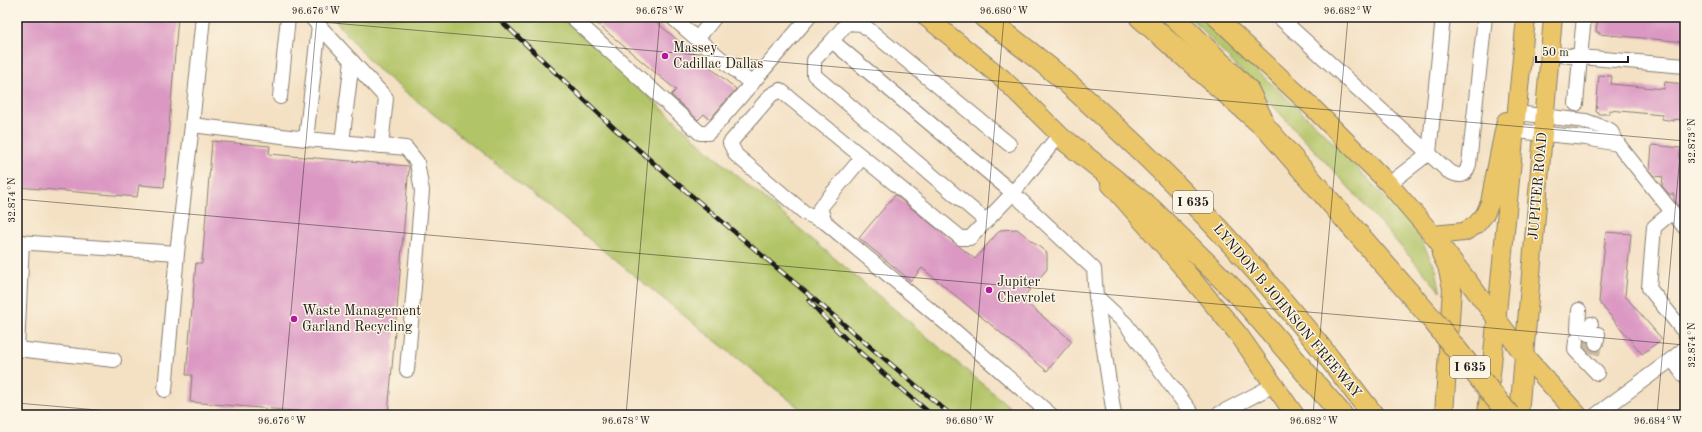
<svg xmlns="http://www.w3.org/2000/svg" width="1702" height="432" font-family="'Old Standard TT',serif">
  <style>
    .green { fill: #b2c467; stroke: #677042 }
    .building { fill: #db98c3 }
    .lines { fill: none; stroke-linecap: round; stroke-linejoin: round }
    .minor-tunnel { stroke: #c9baa2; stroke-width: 14; stroke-dasharray: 14 7; stroke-linecap: butt }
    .minor-casing { stroke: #887e70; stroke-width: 16 }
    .major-casing { stroke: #887e70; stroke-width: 20 }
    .highway-casing { stroke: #887e70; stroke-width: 23 }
    .minor { stroke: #fff; stroke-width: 14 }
    .major { stroke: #eac669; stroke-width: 18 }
    .highway { stroke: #eac669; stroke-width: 21 }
    .rail-casing { stroke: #1c1c1c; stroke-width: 4.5 }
    .rail { stroke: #fcf5e5; stroke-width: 3; stroke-dasharray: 9; stroke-linecap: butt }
    .highway-bridge-casing { stroke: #887e70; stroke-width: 23; stroke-linecap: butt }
    .highway-bridge { stroke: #eac669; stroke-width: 21 }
    .ticks { fill: none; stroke: #1c1c1c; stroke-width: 1; stroke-opacity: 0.45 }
    .poi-dot { fill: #b5179e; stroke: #fcf5e5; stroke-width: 1.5 }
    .labels { text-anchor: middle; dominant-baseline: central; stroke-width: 3; stroke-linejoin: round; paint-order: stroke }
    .shield { fill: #fcf5e5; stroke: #5f5d58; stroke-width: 1 }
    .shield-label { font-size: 13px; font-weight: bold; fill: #1c1c1c }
    .poi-label { font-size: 14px; fill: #1c1c1c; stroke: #fcf5e5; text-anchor: start }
    .street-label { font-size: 14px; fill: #1c1c1c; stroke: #fcf5e5 }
    .neatline { fill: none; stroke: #1c1c1c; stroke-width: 1.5 }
    .ticks-label { font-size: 10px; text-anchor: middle; fill: #1c1c1c }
  </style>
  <rect width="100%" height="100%" fill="#fcf5e5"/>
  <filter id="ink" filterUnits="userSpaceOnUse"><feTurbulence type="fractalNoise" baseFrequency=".025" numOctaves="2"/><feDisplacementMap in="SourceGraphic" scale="8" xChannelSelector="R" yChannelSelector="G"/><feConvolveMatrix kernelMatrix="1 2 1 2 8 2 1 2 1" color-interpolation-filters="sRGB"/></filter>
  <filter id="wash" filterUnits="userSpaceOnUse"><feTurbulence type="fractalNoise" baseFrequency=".012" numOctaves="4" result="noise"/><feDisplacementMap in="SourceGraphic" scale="16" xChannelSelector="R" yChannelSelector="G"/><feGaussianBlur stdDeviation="0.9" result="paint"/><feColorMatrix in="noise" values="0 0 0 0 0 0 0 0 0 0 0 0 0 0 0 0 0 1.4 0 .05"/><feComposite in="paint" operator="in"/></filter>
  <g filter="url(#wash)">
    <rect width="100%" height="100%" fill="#f4e1c4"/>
    <g class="green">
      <path d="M332 17H562L714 156 1019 415H808L376 68Z"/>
      <path d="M1190 17H1200L1325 134 1415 229 1436 269 1440 291 1344 182Z"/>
    </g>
    <g id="blocks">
      <g class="building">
        <path d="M17 17H178L164 187 139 185 137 197 17 187Z"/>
        <path d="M589 17H658L655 21 736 89 710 119 704 114 698 120 671 95 676 90Z"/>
        <path d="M1598 17H1685V42L1599 34V32H1596Z"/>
        <path d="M1599 75 1612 76 1611 84 1664 89 1665 82 1685 84 1682 120 1674 119V121L1662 119V115L1609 110V114H1598V112H1596Z"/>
        <path d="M212 141 270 146 269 154 409 166 388 415H342L190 402 192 375H186L196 263H202Z"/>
        <path d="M1652 145 1681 148 1679 159 1684 160 1682 176H1685V207H1679L1674 200V194H1669L1662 186 1663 177 1655 176 1650 170Z"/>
        <path d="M895 195 975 259 1000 230 1017 229 1047 253V269L1022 299 1072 341 1047 371 922 268 911 281 859 238Z"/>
        <path d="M1606 232 1631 234 1625 296 1662 339 1642 354 1599 302Z"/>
      </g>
    </g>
  </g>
  <g filter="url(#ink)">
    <use href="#blocks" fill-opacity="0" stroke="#887e70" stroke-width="1"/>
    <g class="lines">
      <g class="minor-tunnel">
        <path d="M1584 350 1588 334"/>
        <path d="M1593 354 1596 343"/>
      </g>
      <g class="minor-casing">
        <g id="minor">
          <path d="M203 17 192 125 306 139 406 148 417 162 422 191 407 370"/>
          <path d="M311 17 386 98 381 146"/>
          <path d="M572 17 700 133H708L716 125 809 17"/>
          <path d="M715 17 697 39 752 84"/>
          <path d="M1279 17 1448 171C1460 177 1465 178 1469 164L1485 17"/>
          <path d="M674 19 697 39"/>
          <path d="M832 41 847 23 862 24 1009 144"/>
          <path d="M1550 54 1580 57 1584 17"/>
          <path d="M280 97 288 17"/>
          <path d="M1576 104 1580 57 1685 66"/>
          <path d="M1517 113 1586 121 1610 130 1618 144 1685 228"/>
          <path d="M1515 131 1586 138 1618 144"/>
          <path d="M1059 135 1013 193 1094 269 1096 296 1114 415"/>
          <path d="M306 139 319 25"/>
          <path d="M342 142 352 61"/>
          <path d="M1389 184 1429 153 1443 17"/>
          <path d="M1672 212 1654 227 1649 288 1685 333"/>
          <path d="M986 221 814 75V60L832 41 1013 193 970 238H961L866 160H860L820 208 825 222 948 325 1051 415"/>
          <path d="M825 222 805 213 736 155 730 143 771 95 780 90 866 160"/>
          <path d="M17 242 177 253 192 125"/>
          <path d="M22 242 17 349 114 360"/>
          <path d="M1096 296 1125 323 1193 415"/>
          <path d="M1578 330 1579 310"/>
          <path d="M1588 334 1591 324"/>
          <path d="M1576 341 1575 350 1597 373"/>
          <path d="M1596 343 1598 334"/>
          <path d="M1672 359 1685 348"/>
          <path d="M165 390 177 253"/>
          <path d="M1217 415 1274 385"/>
          <path d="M1596 415 1672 359 1685 377"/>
        </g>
      </g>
      <g class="major-casing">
        <g id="major">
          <path d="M926 17 1002 78 1077 152"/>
          <path d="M1216 17 1312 107 1389 184 1433 235 1524 355 1578 415"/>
          <path d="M1110 184 1172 255 1239 335 1295 415"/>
          <path d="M1433 235 1464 232 1476 225 1485 214 1490 203 1493 186 1506 121"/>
          <path d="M1441 254 1447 266 1452 288 1444 415"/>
          <path d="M1487 415 1526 17"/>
          <path d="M1519 415 1553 17"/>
        </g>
      </g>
      <g class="highway-casing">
        <g id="highway">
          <path d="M984 17C1009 36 1034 55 1058 75 1074 88 1089 103 1105 117 1204 207 1293 308 1373 415"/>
          <path d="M1140 17 1267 129 1431 318"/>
          <path d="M1174 17 1248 90 1262 119"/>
          <path d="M1067 142 1150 208 1240 296 1342 415"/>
        </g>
      </g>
      <use href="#minor" class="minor"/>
      <use href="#major" class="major"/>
      <use href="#highway" class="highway"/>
      <g class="rail-casing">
        <g id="rail">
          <path d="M497 17 615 129 666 174 951 415"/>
          <path d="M809 301C847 343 889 379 932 415"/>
        </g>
      </g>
      <use href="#rail" class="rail"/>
      <g class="highway-bridge-casing">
        <path id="highway-bridge" d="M1431 318 1509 415"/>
      </g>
      <use href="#highway-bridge" class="highway-bridge"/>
    </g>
  </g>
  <path class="ticks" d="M264 17 1685 141M17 199 1685 345M17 403 155 415M282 415 317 17M626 415 660 17M970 415 1004 17M1313 415 1348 17M1657 415 1685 98"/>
  <g class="poi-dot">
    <circle cx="665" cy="56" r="4"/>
    <circle cx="989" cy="290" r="4"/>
    <circle cx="294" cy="319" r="4"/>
  </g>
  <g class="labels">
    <g class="shield">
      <rect x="1173" y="191" width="40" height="22" rx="3"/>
      <rect x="1450" y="356" width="40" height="22" rx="3"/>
    </g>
    <g class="shield-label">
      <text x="1193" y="202">I 635</text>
      <text x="1470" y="367">I 635</text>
    </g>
    <g class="poi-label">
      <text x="673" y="48">Massey<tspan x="673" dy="16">Cadillac Dallas</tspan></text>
      <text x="997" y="282">Jupiter<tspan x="997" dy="16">Chevrolet</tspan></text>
      <text x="302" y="311">Waste Management<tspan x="302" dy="16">Garland Recycling</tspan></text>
    </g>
    <g class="street-label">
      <text transform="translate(1538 186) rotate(-85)">JUPITER ROAD</text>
      <text transform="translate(1287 311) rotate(50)">LYNDON B JOHNSON FREEWAY</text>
    </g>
  </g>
  <rect width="1702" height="432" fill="none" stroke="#fcf5e5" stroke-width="44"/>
  <path d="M1536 56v6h92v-6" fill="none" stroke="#1c1c1c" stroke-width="2"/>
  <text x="1542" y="56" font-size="12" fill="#1c1c1c" stroke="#fcf5e5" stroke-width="3" paint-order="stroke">50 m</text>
  <rect x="22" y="22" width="1658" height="388" class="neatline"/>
  <g class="ticks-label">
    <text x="316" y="14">96.676°W</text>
    <text x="660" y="14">96.678°W</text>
    <text x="1004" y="14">96.680°W</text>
    <text x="1348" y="14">96.682°W</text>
    <text transform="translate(1691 141) rotate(-90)" y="4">32.873°N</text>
    <text transform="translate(11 200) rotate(-90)" y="4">32.874°N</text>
    <text transform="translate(1691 345) rotate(-90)" y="4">32.874°N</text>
    <text x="282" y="424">96.676°W</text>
    <text x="626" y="424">96.678°W</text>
    <text x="970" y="424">96.680°W</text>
    <text x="1314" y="424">96.682°W</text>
    <text x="1658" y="424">96.684°W</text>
  </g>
</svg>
